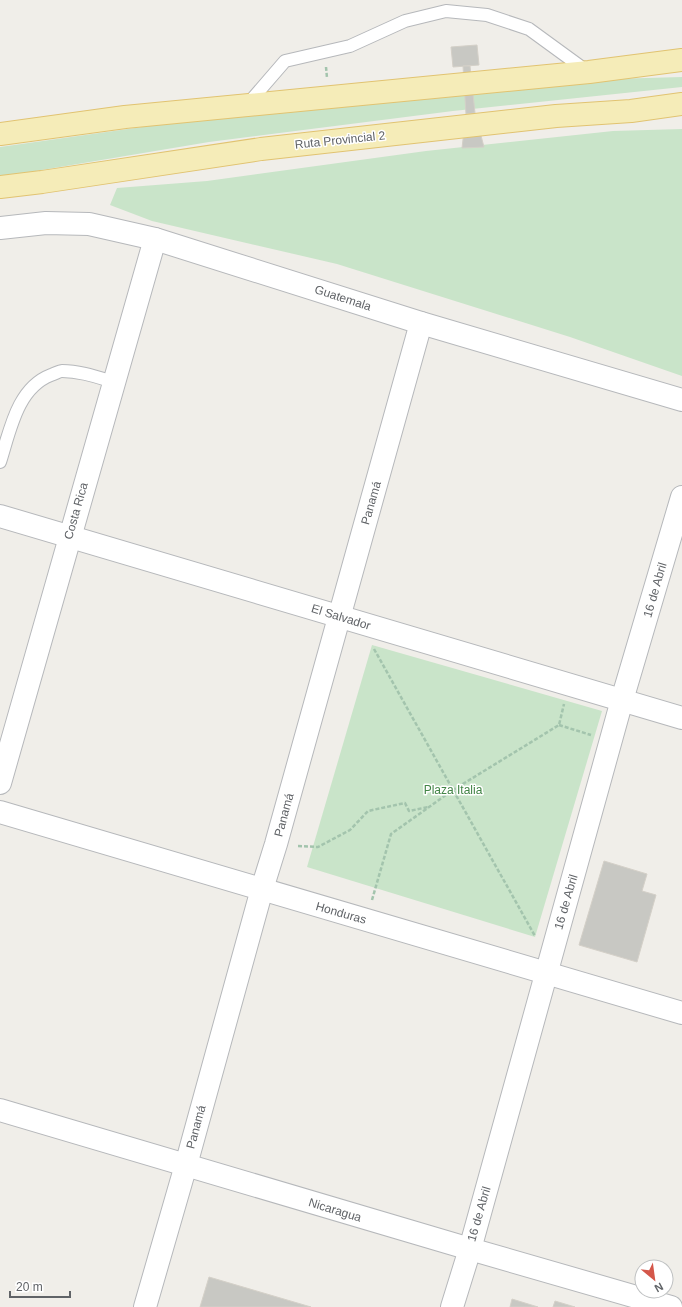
<svg xmlns="http://www.w3.org/2000/svg" width="682" height="1307" font-family="Arial,sans-serif">
  <style>
    .green { fill: #c9e4c9 }
    .building { fill: #c8c8c3; stroke: #d4d0c8 }
    .lines { fill: none; stroke-linecap: round; stroke-linejoin: round }
    .service-casing { stroke: #b6b8bb; stroke-width: 14 }
    .minor-casing { stroke: #b6b8bb; stroke-width: 24 }
    .primary-casing { stroke: #e1c371; stroke-width: 24 }
    .path { stroke: #a3c4ad; stroke-width: 2.5; stroke-dasharray: 4 2; stroke-linecap: butt }
    .service { stroke: #fff; stroke-width: 12 }
    .minor { stroke: #fff; stroke-width: 22 }
    .primary { stroke: #f5ecb8; stroke-width: 22 }
    .labels { text-anchor: middle; dominant-baseline: central; stroke-width: 3; stroke-linejoin: round; paint-order: stroke }
    .street-label { font-size: 12px; fill: #606367; stroke: #fff }
    .park-label { font-size: 12px; fill: #428446; stroke: #fff }
  </style>
  <rect width="100%" height="100%" fill="#f0eee9"/>
  <g class="green">
    <path d="M682 77V87L453 111 209 142 0 177V147L213 117 574 80Z"/>
    <path d="M682 129V376L570 337 337 264 152 221 110 205 117 188 207 181 426 151 613 131Z"/>
    <path d="M372 645 602 711 535 937 307 867Z"/>
  </g>
  <g class="building">
    <path d="M477 45 479 65 453 67 451 47Z"/>
    <path d="M463 66H470L475 113 466 114Z"/>
    <path d="M475 113 484 147 462 148 466 114Z"/>
    <path d="M604 861 647 874 642 891 656 895 637 962 579 945Z"/>
    <path d="M209 1277 311 1307H200Z"/>
    <path d="M512 1299 538 1307H510Z"/>
    <path d="M555 1301 575 1307H553Z"/>
  </g>
  <g class="lines">
    <g class="service-casing">
      <g id="service">
        <path d="M247 105 285 61 350 46 405 21 446 11 487 15 529 29 588 72"/>
        <path d="M0 462C10 431 17 388 51 375 55 374 59 371 62 371 80 371 97 377 114 382"/>
      </g>
    </g>
    <g class="minor-casing">
      <g id="minor">
        <path d="M0 228 46 223 89 224 155 239 421 323 682 400"/>
        <path d="M0 516 682 718"/>
        <path d="M0 783 155 239"/>
        <path d="M0 812 682 1013"/>
        <path d="M0 1110 470 1249 671 1307"/>
        <path d="M145 1307 186 1165 262 889 276 844 421 323"/>
        <path d="M452 1307 470 1249 622 700 682 497"/>
      </g>
    </g>
    <g class="primary-casing">
      <g id="primary">
        <path d="M0 134 125 117 589 72 682 60"/>
        <path d="M0 187 42 182 261 149 556 116 631 111 682 104"/>
      </g>
    </g>
    <g class="path">
      <path d="M326 67 327 78"/>
      <path d="M374 649 535 936"/>
      <path d="M559 725 591 735"/>
      <path d="M298 846 318 847 350 830 368 811 405 803 409 811 428 807"/>
      <path d="M372 900 391 834 453 790 559 725 564 704"/>
    </g>
    <use href="#service" class="service"/>
    <use href="#minor" class="minor"/>
    <use href="#primary" class="primary"/>
  </g>
  <g class="labels">
    <g class="street-label">
      <text transform="translate(340 140) rotate(-6)">Ruta Provincial 2</text>
      <text transform="translate(343 298) rotate(18)">Guatemala</text>
      <text transform="translate(371 503) rotate(-74)">Panamá</text>
      <text transform="translate(76 511) rotate(-74)">Costa Rica</text>
      <text transform="translate(655 590) rotate(-74)">16 de Abril</text>
      <text transform="translate(341 617) rotate(17)">El Salvador</text>
      <text transform="translate(284 815) rotate(-75)">Panamá</text>
      <text transform="translate(566 902) rotate(-74)">16 de Abril</text>
      <text transform="translate(341 913) rotate(16)">Honduras</text>
      <text transform="translate(196 1127) rotate(-75)">Panamá</text>
      <text transform="translate(335 1210) rotate(17)">Nicaragua</text>
      <text transform="translate(479 1214) rotate(-74)">16 de Abril</text>
    </g>
    <g class="park-label">
      <text x="453" y="790">Plaza Italia</text>
    </g>
  </g>
  <g transform="translate(654 1279) rotate(151)"><circle r="19" fill="#ffffff" stroke="#bfc1c2"/>
  <path d="M0-3L7 15L0 10L-7 15Z" fill="#d4574a"/>
  <text y="-6" font-size="11" font-weight="bold" text-anchor="middle" fill="#606367">N</text>
  </g>
  <path d="M10 1291v6h60v-6" fill="none" stroke="#606367" stroke-width="2"/>
  <text x="16" y="1291" font-size="12" fill="#606367" stroke="#ffffff" stroke-width="3" paint-order="stroke">20 m</text>
</svg>
